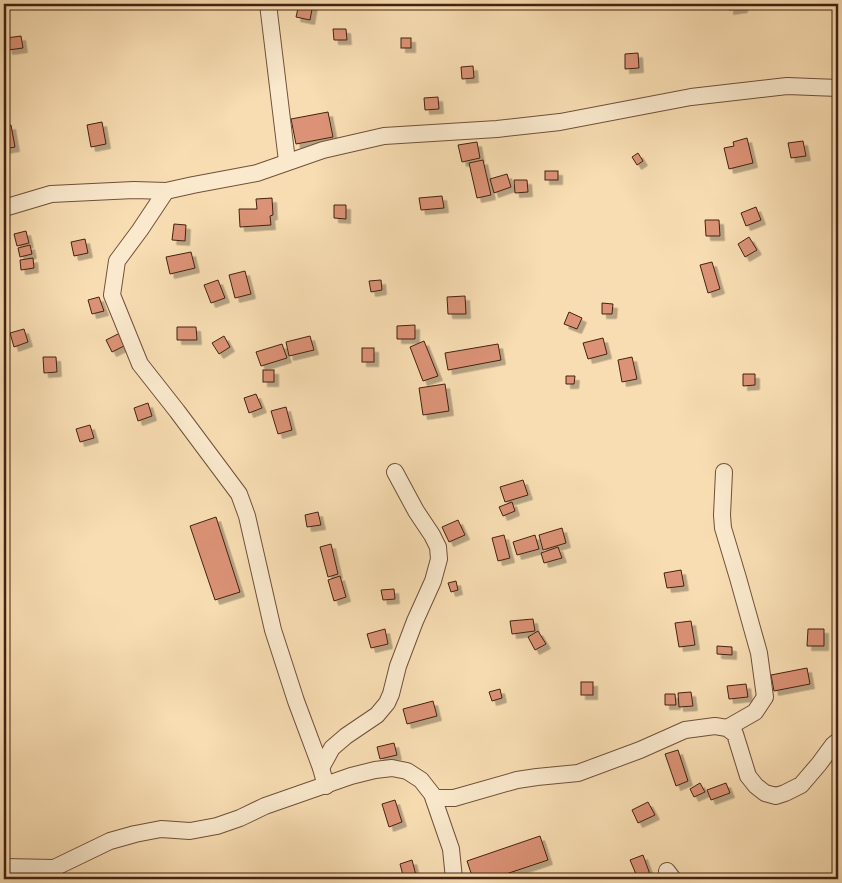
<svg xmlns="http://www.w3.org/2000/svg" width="842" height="883" font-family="'Sorts Mill Goudy',serif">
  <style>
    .building { fill: #db9276; stroke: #432111; filter: url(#shadow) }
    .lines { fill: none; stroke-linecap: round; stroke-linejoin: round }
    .street-casing { stroke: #705039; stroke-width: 18 }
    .street { stroke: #fae9cd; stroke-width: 16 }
  </style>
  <defs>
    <filter id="shadow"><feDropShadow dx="4.5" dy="4.5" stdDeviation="0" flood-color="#0004"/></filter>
  </defs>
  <rect width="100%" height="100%" fill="#f8ddb2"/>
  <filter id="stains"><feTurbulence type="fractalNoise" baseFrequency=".004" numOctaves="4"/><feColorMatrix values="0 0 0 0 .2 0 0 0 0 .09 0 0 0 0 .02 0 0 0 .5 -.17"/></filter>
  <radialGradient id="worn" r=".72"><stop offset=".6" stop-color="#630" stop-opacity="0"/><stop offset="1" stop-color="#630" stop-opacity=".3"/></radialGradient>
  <g class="building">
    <path d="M299 4H313L310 20 296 17Z"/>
    <path d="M729 4H743V8L729 10Z"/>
    <path d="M333 29H346L347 40H334Z"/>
    <path d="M21 36 23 48 8 50 6 38Z"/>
    <rect x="401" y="38" width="10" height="10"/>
    <path d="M638 53 639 68 625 69V54Z"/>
    <path d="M473 66 474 78 462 79 461 67Z"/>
    <path d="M438 97 439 109 425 110 424 98Z"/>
    <path d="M328 112 333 137 296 144 291 119Z"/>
    <path d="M102 122 106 144 91 147 87 125Z"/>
    <path d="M11 125 15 147 4 149V126Z"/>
    <path d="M747 138 753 163 729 169 724 148 734 146 733 142Z"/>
    <path d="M803 141 806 156 791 158 788 143Z"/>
    <path d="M477 142 480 158 462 162 458 145Z"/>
    <path d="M638 153 643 161 637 165 632 157Z"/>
    <path d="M483 160 491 195 477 198 469 163Z"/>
    <rect x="545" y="171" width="13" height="9"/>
    <path d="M507 174 511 187 494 193 490 179Z"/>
    <path d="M514 180H527L528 192 515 193Z"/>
    <path d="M442 196 444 208 421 210 419 198Z"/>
    <path d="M272 198 273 215 270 216 271 225 240 227 239 209H257L256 199Z"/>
    <path d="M334 205H346V219L334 218Z"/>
    <path d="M756 207 761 220 746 226 741 213Z"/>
    <path d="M705 220H719L720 236H706Z"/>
    <path d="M174 224 186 225 185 241 172 240Z"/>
    <path d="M26 231 29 243 17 246 14 234Z"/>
    <path d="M749 237 757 250 745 257 738 244Z"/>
    <path d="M85 239 88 253 74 256 71 242Z"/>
    <path d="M30 245 32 254 20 257 18 248Z"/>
    <path d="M191 252 195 268 170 274 166 257Z"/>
    <path d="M33 258 34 268 21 270 20 260Z"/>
    <path d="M712 262 720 289 708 293 700 265Z"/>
    <path d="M245 271 251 294 235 298 229 275Z"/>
    <path d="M218 280 225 298 211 303 204 285Z"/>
    <path d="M381 280 382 290 371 292 369 281Z"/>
    <path d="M465 296 466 314H448L447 297Z"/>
    <path d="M99 297 104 311 92 314 88 300Z"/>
    <path d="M602 303 613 304 612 314H602Z"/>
    <path d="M569 312 582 318 577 329 564 324Z"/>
    <path d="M415 325V339H397V326Z"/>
    <path d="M177 327H196L197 340H177Z"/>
    <path d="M24 329 28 342 14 347 10 333Z"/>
    <path d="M120 333 126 345 112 352 106 340Z"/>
    <path d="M224 336 230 347 219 354 212 343Z"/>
    <path d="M310 336 314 350 289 356 286 342Z"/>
    <path d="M603 338 607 354 588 359 583 343Z"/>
    <path d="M424 341 438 376 423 381 410 347Z"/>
    <path d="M282 344 287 358 261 366 256 352Z"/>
    <path d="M498 344 501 360 448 370 445 353Z"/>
    <rect x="362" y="348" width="12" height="14"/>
    <path d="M43 357H56L57 372 44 373Z"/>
    <path d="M632 357 637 379 622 382 618 360Z"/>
    <rect x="263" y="370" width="11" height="12"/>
    <path d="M743 374H755V385L743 386Z"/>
    <path d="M566 376H575L574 384H566Z"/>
    <path d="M445 384 449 411 423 415 419 388Z"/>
    <path d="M256 394 262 408 249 413 244 398Z"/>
    <path d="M148 403 152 416 138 421 134 408Z"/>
    <path d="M286 407 292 430 278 434 271 411Z"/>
    <path d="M90 425 94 438 80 442 76 429Z"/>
    <path d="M523 480 528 495 505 502 500 487Z"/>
    <path d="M512 502 515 511 503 516 499 507Z"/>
    <path d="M318 512 321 525 307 527 305 515Z"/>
    <path d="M216 517 240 592 215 600 190 526Z"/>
    <path d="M458 520 465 535 449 542 442 527Z"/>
    <path d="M562 528 566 543 543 550 539 535Z"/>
    <path d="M504 535 510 558 498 561 492 538Z"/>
    <path d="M535 535 539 549 517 555 513 542Z"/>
    <path d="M331 544 338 574 328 577 320 547Z"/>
    <path d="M558 547 562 558 544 563 541 553Z"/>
    <path d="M681 570 684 586 667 588 664 573Z"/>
    <path d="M340 576 346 597 334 601 328 580Z"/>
    <path d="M456 581 458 590 451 592 448 583Z"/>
    <path d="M394 589 395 599 383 600 381 590Z"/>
    <path d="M533 619 535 631 512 634 510 621Z"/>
    <path d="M691 621 695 645 679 647 675 623Z"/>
    <path d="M385 629 388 644 371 648 367 634Z"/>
    <path d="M808 629H824V646H807Z"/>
    <path d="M538 631 546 644 535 650 528 637Z"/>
    <path d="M717 646 732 647V655L717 654Z"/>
    <path d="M807 668 810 684 774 691 771 675Z"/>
    <rect x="581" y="682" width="12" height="13"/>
    <path d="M746 684 748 697 729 699 727 686Z"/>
    <path d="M500 689 502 698 492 701 489 692Z"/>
    <path d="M691 692 693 706 679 707 678 693Z"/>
    <path d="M665 694H675L676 705H665Z"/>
    <path d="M433 701 437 716 407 724 403 709Z"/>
    <path d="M394 743 397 755 380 759 377 747Z"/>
    <path d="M678 750 688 781 676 786 665 754Z"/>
    <path d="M700 783 705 792 694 797 690 789Z"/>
    <path d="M726 783 730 793 711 800 707 790Z"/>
    <path d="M395 800 402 822 389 827 382 804Z"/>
    <path d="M648 802 655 815 638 823 632 810Z"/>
    <path d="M540 836 548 860 491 879H473L467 861Z"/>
    <path d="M643 855 651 877 645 879H638L630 860Z"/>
    <path d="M412 860 417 879H404L400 864Z"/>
  </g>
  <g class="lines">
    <g class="street-casing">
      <g id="street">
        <path d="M268 4 287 161"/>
        <path d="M166 191 140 230 117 261 112 295 140 364 177 411 239 494 247 516 273 630 296 701 321 768 326 786"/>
        <path d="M4 208 51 194 134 190 166 191 193 185 257 173 323 150 384 136 497 129 560 122 691 97 787 86 838 88"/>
        <path d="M724 472 722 515 723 528 738 578 759 653 765 697 755 712 727 728"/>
        <path d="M321 768 332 748 346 736 377 715 387 703 391 694 398 666 415 621 433 581 439 559 438 547 432 535 416 511 395 472"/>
        <path d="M434 798H454L517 780 537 777 578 773 640 750 685 730 715 726 727 728 735 734 748 776 756 786 765 793 776 796 785 793 801 785 819 764 833 745 838 741"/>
        <path d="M4 867 54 868 110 841 135 834 161 829 190 831 217 826 240 818 265 806 351 776 375 770 392 768 407 771 421 780 432 794 451 849 454 879"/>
        <path d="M667 871 673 879"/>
      </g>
    </g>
    <use href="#street" class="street"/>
  </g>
  <rect width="842" height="883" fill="none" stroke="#f8ddb2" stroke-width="20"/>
  <rect x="5" y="5" width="832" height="873" fill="none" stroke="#432111" stroke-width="2.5"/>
  <rect x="10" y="10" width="822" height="863" fill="none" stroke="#432111"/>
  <rect width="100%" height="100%" filter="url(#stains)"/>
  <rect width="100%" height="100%" fill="url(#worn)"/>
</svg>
